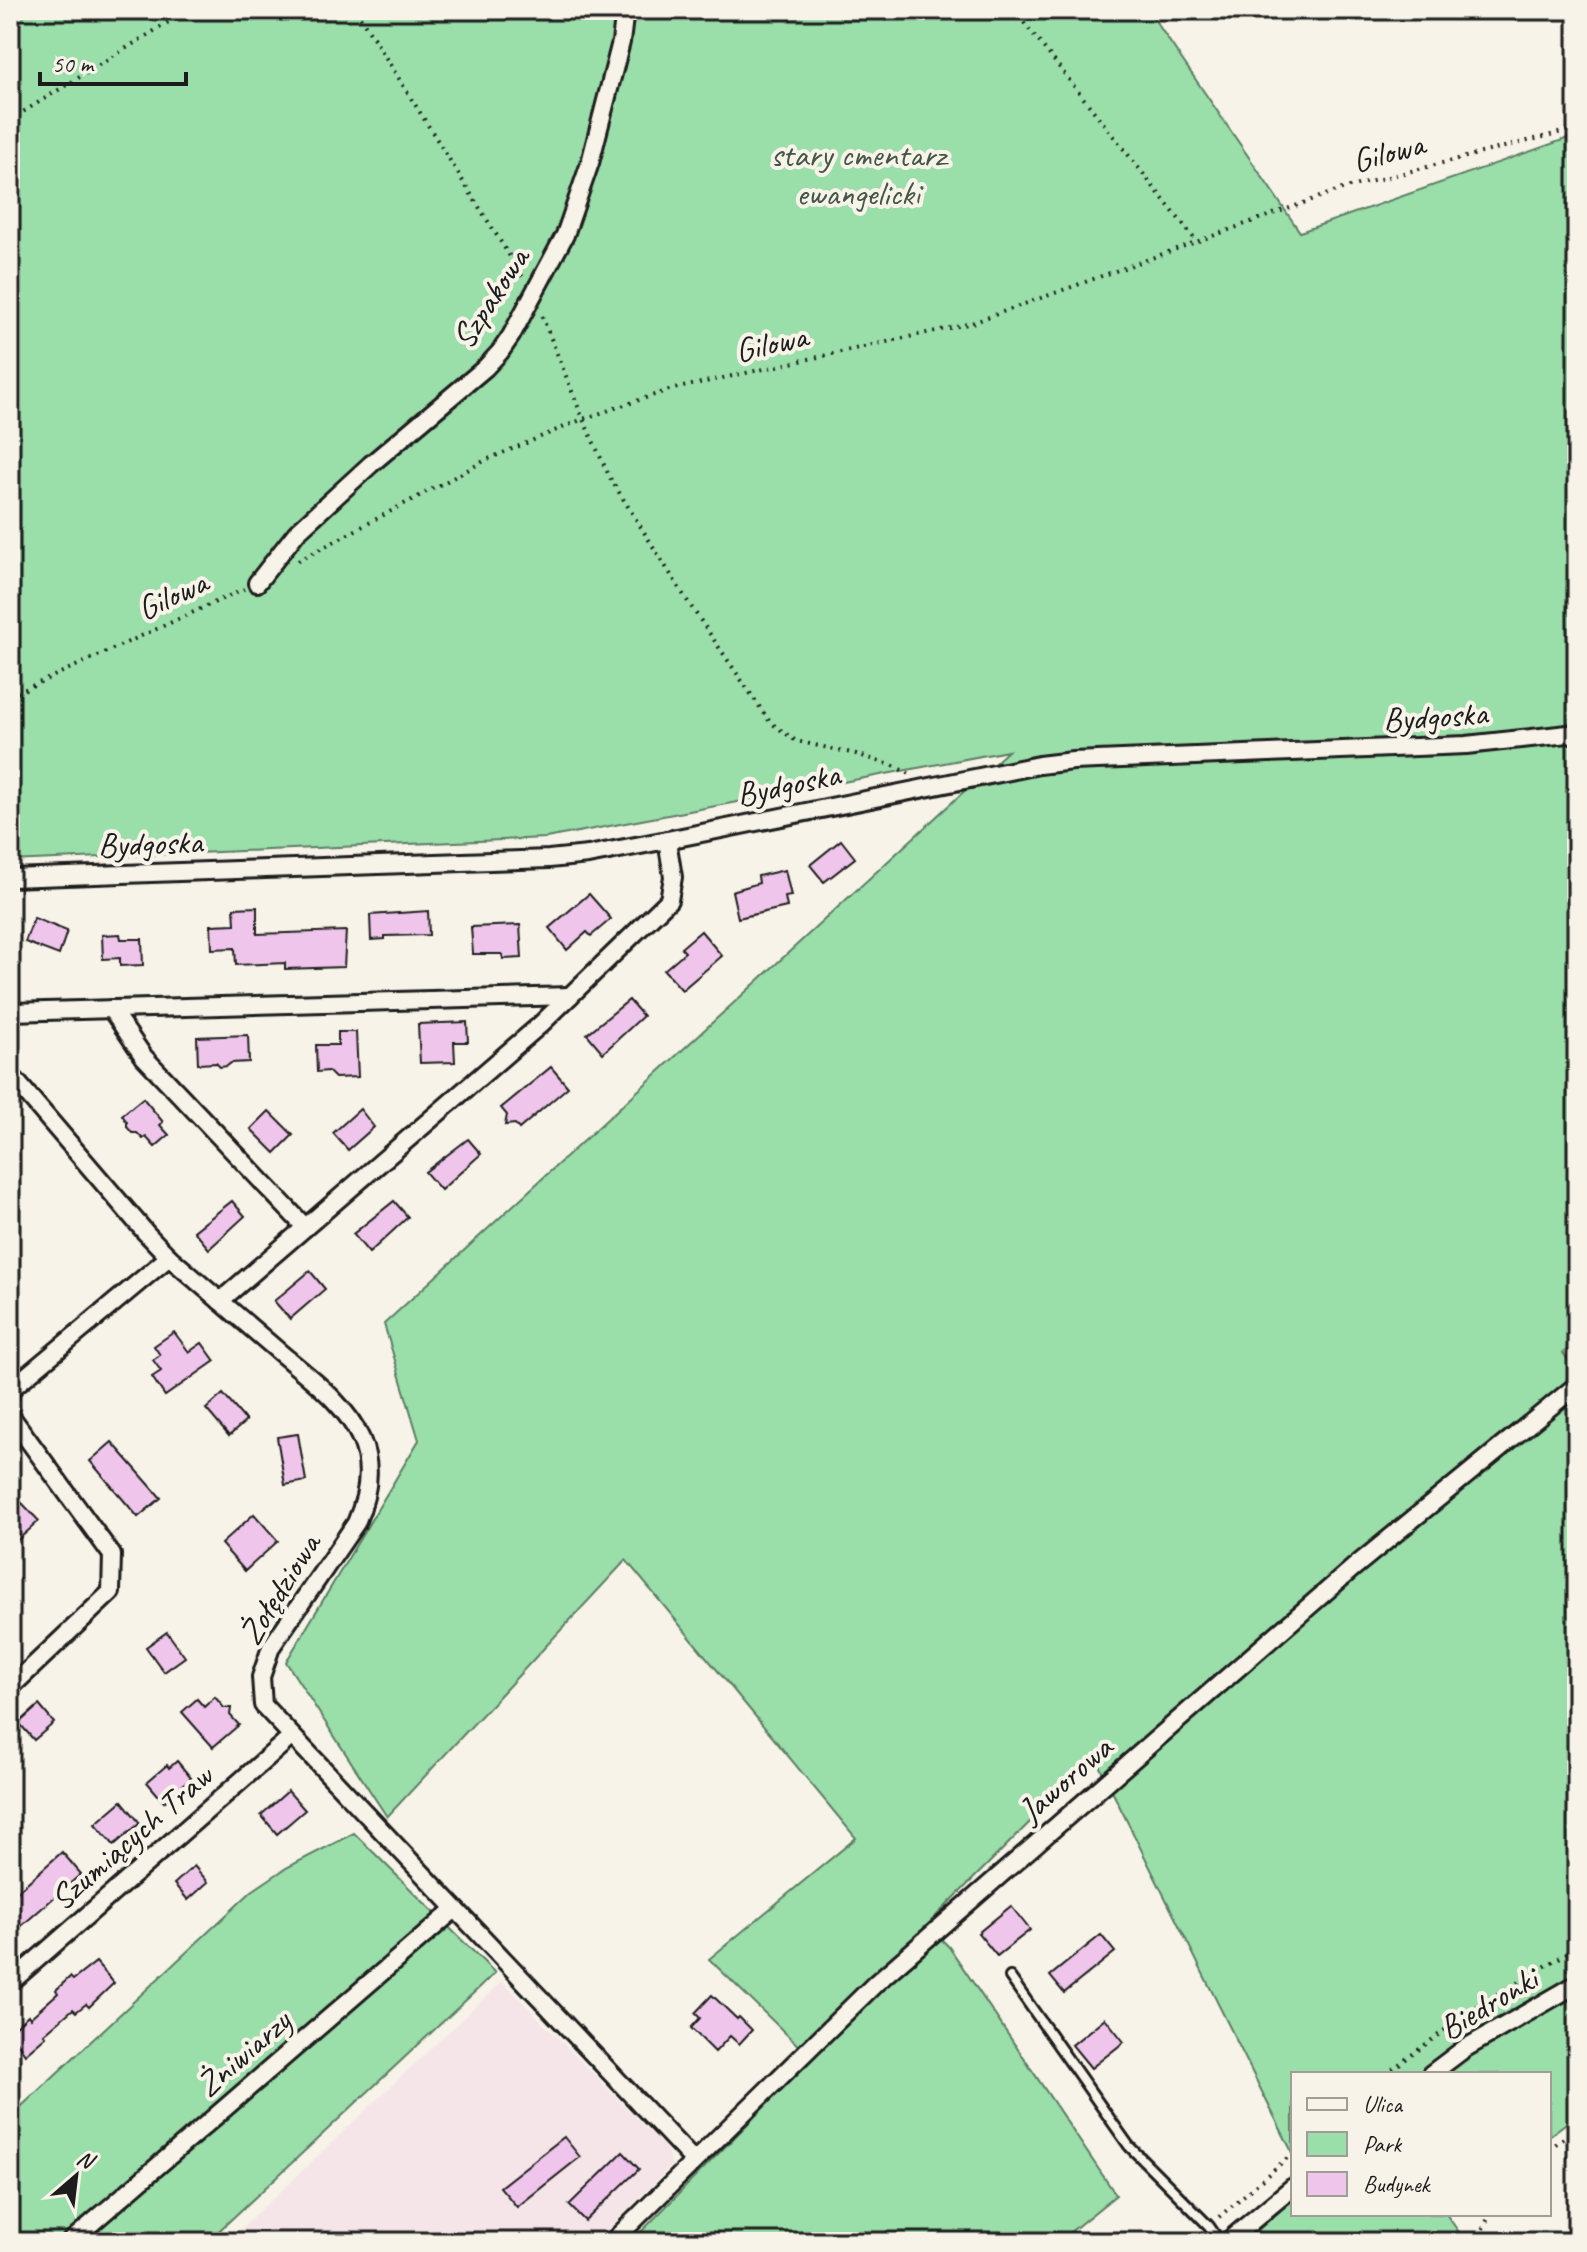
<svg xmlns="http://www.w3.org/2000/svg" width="1587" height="2252" font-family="Caveat,sans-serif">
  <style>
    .built { fill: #f5e5e9 }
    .green { fill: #9adeaa; stroke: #5b7d63; stroke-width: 2 }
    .building { fill: #f0c5ec; stroke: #1c1c1c; stroke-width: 2 }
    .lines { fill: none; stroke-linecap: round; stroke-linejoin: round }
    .service-casing { stroke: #1c1c1c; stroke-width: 14 }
    .minor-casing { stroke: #1c1c1c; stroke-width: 22 }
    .path { stroke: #1c1c1c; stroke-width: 4; stroke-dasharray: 2 6; stroke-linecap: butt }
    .service { stroke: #f7f3e8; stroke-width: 8 }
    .minor { stroke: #f7f3e8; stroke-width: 16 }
    .labels { text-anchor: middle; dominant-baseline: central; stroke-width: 8; stroke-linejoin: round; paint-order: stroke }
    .street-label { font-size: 34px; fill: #1c1c1c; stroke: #f7f3e8 }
    .park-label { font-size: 34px; fill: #425647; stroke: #f7f3e8 }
  </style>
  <rect width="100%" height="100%" fill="#f7f3e8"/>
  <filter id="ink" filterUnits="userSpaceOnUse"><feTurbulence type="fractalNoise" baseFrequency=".0125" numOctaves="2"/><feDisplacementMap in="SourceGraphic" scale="16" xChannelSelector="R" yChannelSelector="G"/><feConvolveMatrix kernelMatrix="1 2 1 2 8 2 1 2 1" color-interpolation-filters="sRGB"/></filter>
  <g filter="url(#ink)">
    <path class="built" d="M502 1981 665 2147 672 2165 595 2242H227Z"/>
    <g class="green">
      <path d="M10 10H1148L1300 232 1577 135V1341L1563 1353 1577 1371V2115L1549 2136V2074H1293V2154L1095 1757 927 1925 949 1947 1116 2195 1058 2242H631L812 2059 709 1959 856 1838 626 1560 387 1817 286 1662 419 1440 384 1324 1008 751 546 838 10 861Z"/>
      <path d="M354 1833 495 1973 207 2242H10V2117L252 1891 286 1868Z"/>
      <path d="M1293 2199V2214H1446L1466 2242H1245Z"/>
    </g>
    <g class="building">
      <path d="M841 840 855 858 824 882 810 865Z"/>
      <path d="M785 870 791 896 785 897 787 907 738 918 732 891 759 883 758 876Z"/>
      <path d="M589 894 611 919 591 936 587 932 567 950 549 928Z"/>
      <path d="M257 907V934L346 931 344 967 285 969V963L236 965 235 948 212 949 211 925 235 924 234 908Z"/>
      <path d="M428 911 429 935 385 936V939L371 940 370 915Z"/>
      <path d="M34 918 67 931 59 955 25 942Z"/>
      <path d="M520 925 522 958 503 959 502 954H473L471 927Z"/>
      <path d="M701 931 722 956 682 990 664 970 685 952 681 948Z"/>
      <path d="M120 934 121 939H142L143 965 120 966V958L103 959 102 935Z"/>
      <path d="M629 1000 643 1016 603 1053 587 1034Z"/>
      <path d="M467 1022 468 1042H454L455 1062 420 1063 418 1024Z"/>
      <path d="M338 1032H356L358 1077 335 1078 328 1071 317 1072 316 1045H338Z"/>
      <path d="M248 1035 249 1062 231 1063 227 1066 220 1067 216 1063 198 1064 197 1037Z"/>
      <path d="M551 1067 568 1087 519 1129 515 1124 505 1125 507 1115 501 1108Z"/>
      <path d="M143 1098 163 1122 160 1125 169 1135 155 1147 146 1137 143 1139 137 1133H132L127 1127V1122L122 1115Z"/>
      <path d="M360 1109 374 1127 348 1150 333 1133Z"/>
      <path d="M269 1111 293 1135 275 1153 251 1129Z"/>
      <path d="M468 1139 481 1154 441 1190 425 1172Z"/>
      <path d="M232 1201 245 1216 209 1249 194 1231Z"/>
      <path d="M394 1201 408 1217 369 1253 353 1234Z"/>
      <path d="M310 1271 325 1289 290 1319 274 1301Z"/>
      <path d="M174 1332 189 1352 202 1343 215 1361 165 1396 152 1377 161 1371 153 1360 160 1355 154 1346Z"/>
      <path d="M223 1394 246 1421 229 1436 206 1409Z"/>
      <path d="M298 1434 306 1481 285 1485 277 1437Z"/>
      <path d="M112 1442 161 1498 138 1517 90 1461Z"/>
      <path d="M22 1503 39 1521 10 1547V1514Z"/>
      <path d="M254 1514 278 1541 245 1571 221 1544Z"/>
      <path d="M167 1632 185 1657 164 1672 146 1647Z"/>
      <path d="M215 1697 224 1708H231L230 1715 239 1725 213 1747 182 1712 197 1699 204 1707Z"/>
      <path d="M39 1705 54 1723 34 1740 19 1723Z"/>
      <path d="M177 1761 191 1778 164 1802 147 1782 167 1765 169 1768Z"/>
      <path d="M288 1791 305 1810 277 1834 261 1815Z"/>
      <path d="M122 1801 140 1823 114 1845 95 1824Z"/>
      <path d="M62 1852 81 1874 10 1936V1898Z"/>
      <path d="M194 1866 208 1882 188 1900 174 1884Z"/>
      <path d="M1011 1906 1030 1930 997 1956 978 1933Z"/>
      <path d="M1101 1935 1115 1952 1064 1993 1050 1976Z"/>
      <path d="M96 1962 114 1983 89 2007 86 2004 76 2012 73 2009 44 2034 46 2036 25 2054 10 2032 28 2015 30 2018 58 1993 56 1990 70 1977 73 1980Z"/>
      <path d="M712 1995 737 2019 739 2017 752 2030 739 2044 730 2036 715 2052 691 2028 700 2018 695 2013Z"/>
      <path d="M1105 2018 1124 2042 1091 2068 1072 2045Z"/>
      <path d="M564 2137 580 2157 517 2207 500 2187Z"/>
      <path d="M623 2152 639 2169 585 2221 569 2205Z"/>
    </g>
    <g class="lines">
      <g class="service-casing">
        <path id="service" d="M1010 1977 1129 2146 1209 2226 1220 2242"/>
      </g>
      <g class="minor-casing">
        <g id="minor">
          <path d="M257 583 297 532 371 464 485 368 500 352 511 336 565 235 590 163 621 42 625 10"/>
          <path d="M10 878 549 859 588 855 667 840 1039 765 1073 761 1466 745 1577 733"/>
          <path d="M111 1009 144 1057 305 1227"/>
          <path d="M10 1012 570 996"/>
          <path d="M10 1074 146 1233 169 1257C205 1288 241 1319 277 1350 307 1376 345 1402 361 1439 373 1467 368 1496 356 1523L271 1647 261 1677 263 1705 694 2161"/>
          <path d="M220 1301 540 1025 669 900 673 877 667 840"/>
          <path d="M10 1394 12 1388 169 1257"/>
          <path d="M10 1415 112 1555 111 1592 10 1688"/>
          <path d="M10 1983 292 1736"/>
          <path d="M1431 2074 1464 2049 1577 1984"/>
          <path d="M70 2242 455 1909"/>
          <path d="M612 2242 876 1983 1353 1568 1577 1385"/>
          <path d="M1227 2242 1293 2187"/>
        </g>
      </g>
      <g class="path">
        <path d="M356 10 524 279"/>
        <path d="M1014 10 1197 242"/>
        <path d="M10 120 188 10"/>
        <path d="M542 316 583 419 610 478 688 602 770 722 796 741 856 754 894 766 910 774"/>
        <path d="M298 561 486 460 583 419 669 390 972 323 1342 189 1566 131 1577 126"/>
        <path d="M10 696 244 589"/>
        <path d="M1386 2074 1465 2015 1577 1947"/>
        <path d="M1549 2149 1577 2128"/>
        <path d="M1219 2217 1293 2153"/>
        <path d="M1189 2242 1200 2233"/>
        <path d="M1486 2242 1480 2235 1490 2214"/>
      </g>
      <use href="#service" class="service"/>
      <use href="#minor" class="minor"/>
    </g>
  </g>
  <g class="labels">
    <g class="street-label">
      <text transform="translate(1388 152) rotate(-15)">Gilowa</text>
      <text transform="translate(490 298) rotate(-57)">Szpakowa</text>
      <text transform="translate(771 343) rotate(-13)">Gilowa</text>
      <text transform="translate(172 595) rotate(-25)">Gilowa</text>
      <text transform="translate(1435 716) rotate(-4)">Bydgoska</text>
      <text transform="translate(788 784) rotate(-12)">Bydgoska</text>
      <text transform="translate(150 843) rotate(-2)">Bydgoska</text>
      <text transform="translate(279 1589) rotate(-58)">Żołędziowa</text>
      <text transform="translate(1065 1779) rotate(-41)">Jaworowa</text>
      <text transform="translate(131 1837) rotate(-41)">Szumiących Traw</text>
      <text transform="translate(1488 2003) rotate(-31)">Biedronki</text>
      <text transform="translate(243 2053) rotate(-41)">Żniwiarzy</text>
    </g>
    <g class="park-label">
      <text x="858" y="154">stary cmentarz<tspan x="858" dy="39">ewangelicki</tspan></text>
    </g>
  </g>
  <rect width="1587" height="2252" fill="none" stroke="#f7f3e8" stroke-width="40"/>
  <rect x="20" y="20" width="1547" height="2212" fill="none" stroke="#1c1c1c" stroke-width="3" filter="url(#ink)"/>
  <rect x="1291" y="2072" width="260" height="144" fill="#f7f3e8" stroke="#9f9d96" stroke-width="2"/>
  <rect x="1307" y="2098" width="40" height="12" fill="#f7f3e8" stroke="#9f9d96" stroke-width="2"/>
  <text x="1363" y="2112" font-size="24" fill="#1c1c1c">Ulica</text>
  <rect x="1307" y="2132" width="40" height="24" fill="#9adeaa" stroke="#9f9d96" stroke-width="2"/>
  <text x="1363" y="2152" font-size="24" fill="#1c1c1c">Park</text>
  <rect x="1307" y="2172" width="40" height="24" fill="#f0c5ec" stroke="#9f9d96" stroke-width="2"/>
  <text x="1363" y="2192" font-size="24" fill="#1c1c1c">Budynek</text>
  <g transform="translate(76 2176) rotate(28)" stroke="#f7f3e8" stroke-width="6" paint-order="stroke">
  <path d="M0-6L14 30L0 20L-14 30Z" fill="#1c1c1c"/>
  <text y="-12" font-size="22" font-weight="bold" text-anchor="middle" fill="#1c1c1c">N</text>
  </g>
  <path d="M40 72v12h146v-12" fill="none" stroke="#1c1c1c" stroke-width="4"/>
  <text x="52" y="72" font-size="24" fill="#1c1c1c" stroke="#f7f3e8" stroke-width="6" paint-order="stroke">50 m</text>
</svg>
